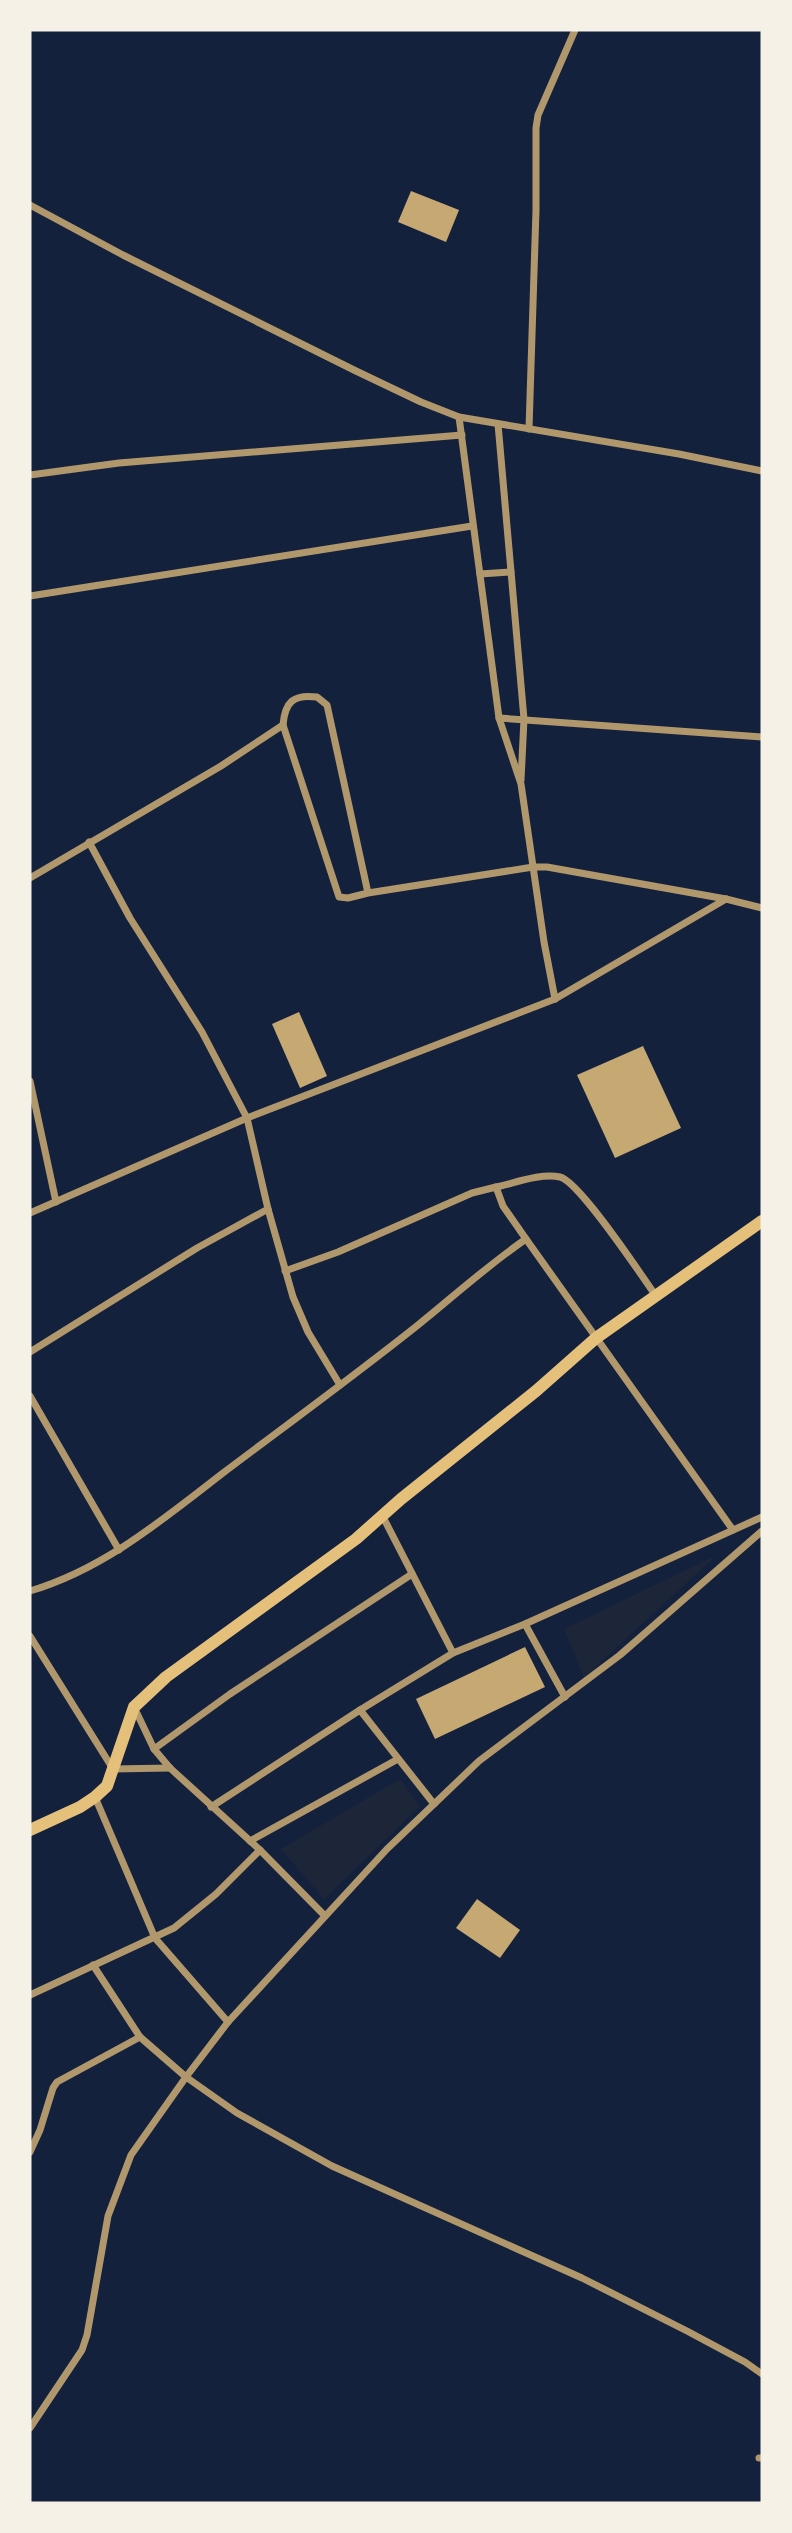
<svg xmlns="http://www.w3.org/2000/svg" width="792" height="2533" font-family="'Fira Sans Condensed',sans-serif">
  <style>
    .green { fill: #1d2539 }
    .building { fill: #c6a872 }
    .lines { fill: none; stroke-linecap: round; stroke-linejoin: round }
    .minor { stroke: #b1986c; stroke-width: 7 }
    .primary { stroke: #e5c07b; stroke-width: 12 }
  </style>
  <rect width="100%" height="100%" fill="#14213d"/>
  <g class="green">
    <path d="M717 1555 584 1677 564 1629Z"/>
    <path d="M400 1779 420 1806 324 1899 281 1849Z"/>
  </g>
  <g class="building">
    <path d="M411 191 459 210 446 242 398 222Z"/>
    <path d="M299 1012 327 1076 300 1088 272 1024Z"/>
    <path d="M643 1046 681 1128 615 1158 577 1075Z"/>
    <path d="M525 1647 545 1687 435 1739 416 1699Z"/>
    <path d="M477 1899 520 1930 500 1958 456 1928Z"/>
  </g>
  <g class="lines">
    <g class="minor">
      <path d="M30 205 123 255 356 371 421 402 459 417 679 454 762 471"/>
      <path d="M459 417 499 718 521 784 544 942 555 999"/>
      <path d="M498 424 524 719 521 780"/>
      <path d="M529 429 536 210V128L538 115 575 30"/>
      <path d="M30 475 119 463 462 435"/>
      <path d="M480 574 511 572"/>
      <path d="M30 596 472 526"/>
      <path d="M499 718 762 737"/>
      <path d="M89 842 130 918 202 1032 247 1118 268 1209 293 1297 308 1332 340 1385"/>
      <path d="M30 878 221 766 283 725"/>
      <path d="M368 893 327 705 317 697C293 694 285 702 283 725L339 897 348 898 368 893 533 867H547L726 899 762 908"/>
      <path d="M30 1081 56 1202"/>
      <path d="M496 1187C515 1183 540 1173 560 1177 580 1182 641 1275 656 1296"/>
      <path d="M30 1213 247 1118 555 999 726 899"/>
      <path d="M285 1271 338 1252 472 1193 496 1187 503 1206 526 1239 733 1530"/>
      <path d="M30 1352 197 1248 268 1209"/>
      <path d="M30 1396 119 1550"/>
      <path d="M382 1515 453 1653"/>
      <path d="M30 1591C104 1569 162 1520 223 1473 288 1424 354 1376 418 1325 454 1296 488 1265 526 1239"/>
      <path d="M525 1624 565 1697"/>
      <path d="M30 1636 113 1769 170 1768"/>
      <path d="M134 1707 154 1749 170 1768 260 1850 325 1916"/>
      <path d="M360 1710 434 1804"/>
      <path d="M154 1749 230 1694 412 1574"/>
      <path d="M95 1797 155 1938 228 2022"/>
      <path d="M211 1807 360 1710 453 1653 525 1624 762 1517"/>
      <path d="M250 1841 398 1759"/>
      <path d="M93 1965 140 2037"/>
      <path d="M30 1995 174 1928 216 1894 260 1850"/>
      <path d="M30 2152 40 2130 53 2088 57 2082 140 2037 186 2077 237 2113 332 2166 582 2278 687 2331 745 2362 762 2374"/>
      <path d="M30 2428 82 2350 87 2335 108 2216 131 2155 186 2077 228 2022 387 1849 479 1761 620 1655 762 1531"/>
      <path d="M759 2458H762"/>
    </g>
    <path class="primary" d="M30 1830 80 1807 95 1797 107 1786 134 1707 166 1677 356 1539 401 1499 536 1391 596 1338 762 1221"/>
  </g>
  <rect width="792" height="2533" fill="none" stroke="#f6f1e7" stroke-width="63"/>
</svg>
